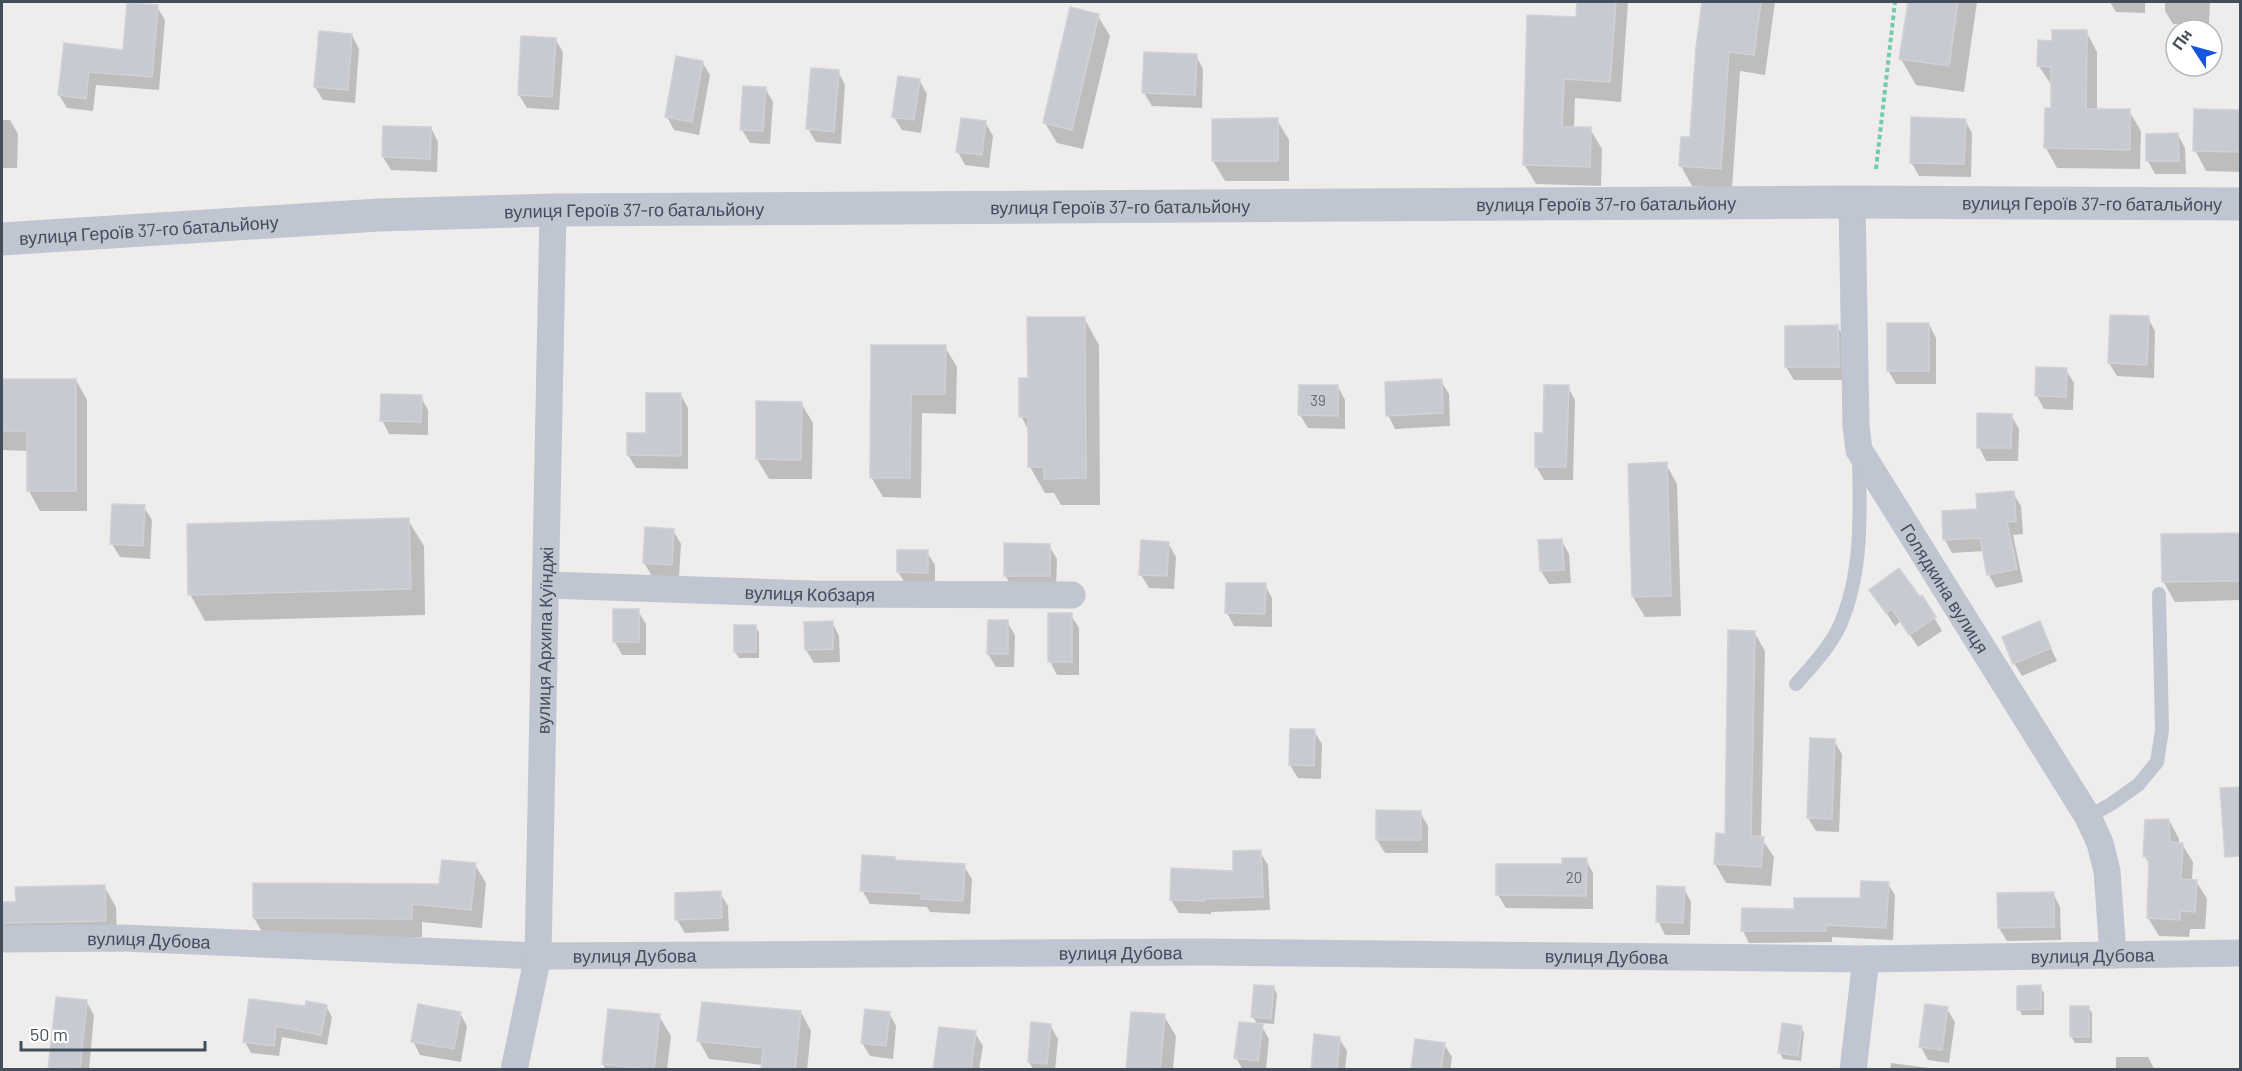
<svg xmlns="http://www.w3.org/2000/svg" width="2242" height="1071" font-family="Barlow,sans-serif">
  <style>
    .shadow { fill: #0003 }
    .building { fill: #c8cad2; stroke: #d0d1d8; stroke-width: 1.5 }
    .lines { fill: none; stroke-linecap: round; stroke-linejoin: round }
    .path { stroke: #70cdab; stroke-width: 4; stroke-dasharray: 4.5 3; stroke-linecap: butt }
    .service { stroke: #bfc6d2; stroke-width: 14 }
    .minor { stroke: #bfc6d2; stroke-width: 27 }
    .tertiary { stroke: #bfc6d2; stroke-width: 33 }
    .labels { text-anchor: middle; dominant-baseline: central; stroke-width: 5; stroke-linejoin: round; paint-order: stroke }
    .number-label { font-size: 15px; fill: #656c78 }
    .street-label { font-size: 18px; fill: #444d5a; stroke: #fff }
  </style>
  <rect width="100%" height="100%" fill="#efecec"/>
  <g class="shadow">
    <path d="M1579 2H1628L1621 102 1575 98 1574 129H1590L1602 149 1601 186 1536 184 1524 164 1578 19Z"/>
    <path d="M1704 2H1775L1765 75 1740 71 1732 189 1692 186 1681 166 1691 139 1697 48Z"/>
    <path d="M1909 2H1977L1964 92 1916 85 1901 59Z"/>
    <path d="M2110 2H2145V13L2116 12Z"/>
    <path d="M2165 2H2210L2209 25 2173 24 2165 11Z"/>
    <path d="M157 7 165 20 159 90 96 85 93 111 67 108 59 95 66 44 125 52Z"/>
    <path d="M1098 16 1110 36 1083 149 1057 143 1045 123Z"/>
    <path d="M2086 31 2097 52V110L2129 111 2141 131 2140 169 2057 168 2046 148 2052 110V86L2039 66 2053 42Z"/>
    <path d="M352 35 359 49 355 103 323 100 315 87Z"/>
    <path d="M555 39 563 52 559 110 527 108 519 95Z"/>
    <path d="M1146 54 1196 56 1203 69 1202 108 1152 106 1144 93Z"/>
    <path d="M702 62 710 75 699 135 674 130 667 117Z"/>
    <path d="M838 71 845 85 841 144 816 142 808 129Z"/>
    <path d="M919 80 927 94 921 133 902 130 894 117Z"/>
    <path d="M765 88 773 102 770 144 750 143 742 130Z"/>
    <path d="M2240 112V172L2206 171 2195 150Z"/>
    <path d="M2 120H10L18 134 17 168H2Z"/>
    <path d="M1277 120 1289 140V181H1225L1213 161Z"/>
    <path d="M1965 120 1972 133 1971 177 1919 176 1911 162Z"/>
    <path d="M985 122 993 136 989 168 965 165 958 152Z"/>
    <path d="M431 128 438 142 437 172 391 170 383 157Z"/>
    <path d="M2178 135 2185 148 2186 174H2155L2148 161Z"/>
    <path d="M2111 317 2148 318 2155 331 2154 378 2117 376 2109 363Z"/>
    <path d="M1084 318 1099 345 1100 505H1061L1054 493H1045L1030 467 1029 431 1021 416 1029 379Z"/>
    <path d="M1929 324 1936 338V384H1896L1888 370Z"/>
    <path d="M1838 327 1845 340 1846 380H1794L1786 367Z"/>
    <path d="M873 346 945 347 957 367 956 414 922 413 921 498 883 497 871 477Z"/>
    <path d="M2066 370 2074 383 2073 410 2044 409 2037 396Z"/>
    <path d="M2 380H76L87 400V511H40L29 491V451L2 450Z"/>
    <path d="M1441 381 1449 394 1450 426 1395 429 1388 415Z"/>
    <path d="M1338 387 1345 400V429L1308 428 1300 415Z"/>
    <path d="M1568 387 1575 400 1573 480H1544L1536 466 1544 435Z"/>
    <path d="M681 395 688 408V469L636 468 628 455Z"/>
    <path d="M421 397 428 410V435L389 434 382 420Z"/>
    <path d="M801 403 813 423 812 479H769L757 459Z"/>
    <path d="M2011 415 2019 429 2018 461H1986L1979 447Z"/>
    <path d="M1666 464 1677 484 1681 616 1645 617 1633 597Z"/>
    <path d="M2013 493 2021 506 2023 534 2013 535 2023 582 1996 588 1989 575 1984 551 1952 553 1945 540 1979 510Z"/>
    <path d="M144 507 152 520 150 559 120 557 112 544Z"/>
    <path d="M408 520 424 546 425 615 205 621 190 594Z"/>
    <path d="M673 530 681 544 679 577 652 576 644 563Z"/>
    <path d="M2240 534V600L2175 602 2163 581Z"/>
    <path d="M1562 541 1569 554 1571 583 1549 584 1541 571Z"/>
    <path d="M1168 543 1176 557 1174 589 1149 588 1141 575Z"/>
    <path d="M1049 546 1057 559 1056 589H1013L1005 575Z"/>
    <path d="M927 552 935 565V586L906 585 898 572Z"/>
    <path d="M1227 584 1265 585 1272 598V627L1234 626 1227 613Z"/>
    <path d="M1871 590 1922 597 1942 631 1918 647 1901 621 1895 626Z"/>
    <path d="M638 611 646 624V655H622L615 642Z"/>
    <path d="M1071 615 1079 628V675H1057L1050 661Z"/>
    <path d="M832 622 839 636 840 662 814 663 806 650Z"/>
    <path d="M1007 622 1015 635 1014 667H996L988 654Z"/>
    <path d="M2039 623 2057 661 2022 676 2014 663Z"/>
    <path d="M755 626 759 632V658H739L735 652Z"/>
    <path d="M1754 632 1765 651 1761 838 1774 857 1771 886 1726 883 1715 864 1726 836Z"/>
    <path d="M1291 730 1314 731 1322 744 1321 779 1298 778 1290 765Z"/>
    <path d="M1834 741 1842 754 1839 832 1816 831 1808 818Z"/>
    <path d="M1420 812 1428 826V853H1385L1377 840Z"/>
    <path d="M2169 820 2179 839V844H2182L2193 862 2192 881H2196L2207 899 2205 929H2190L2189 937 2159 936 2148 918 2150 866 2145 856Z"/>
    <path d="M1260 852 1268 865 1270 910 1211 912V914L1179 913 1171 900 1235 872Z"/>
    <path d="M894 859 896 862 964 866 972 879 970 914 930 912 927 907 870 904 862 890Z"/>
    <path d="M1586 860 1593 873V909L1506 908 1498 895 1563 865Z"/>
    <path d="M475 865 486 883 482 928 422 922V937H265L254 918 441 885Z"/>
    <path d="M1888 884 1895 895 1893 940 1832 937V942L1749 943 1743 931V909L1795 910 1862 899Z"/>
    <path d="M104 886 116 907 117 940 2 944V904L17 903Z"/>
    <path d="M1684 888 1691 902 1690 935H1665L1658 921Z"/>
    <path d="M720 893 728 906 729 931 685 933 677 920Z"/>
    <path d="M2053 893 2060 907 2061 940 2007 941 1999 928Z"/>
    <path d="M2040 987 2044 993V1015H2022L2019 1009Z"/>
    <path d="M1274 988 1277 994 1274 1024 1260 1023 1269 1039 1266 1070H1243L1236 1058 1258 1025 1253 1017Z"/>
    <path d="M86 1001 94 1015 89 1070H50Z"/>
    <path d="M326 1006 332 1017 327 1045 282 1037 279 1056 251 1053 245 1042 306 1008Z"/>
    <path d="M2088 1007 2092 1013V1043H2075L2071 1036Z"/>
    <path d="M1947 1009 1955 1022 1949 1063 1928 1060 1921 1047Z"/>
    <path d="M801 1012 811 1031 807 1070H763V1065L709 1059 699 1041Z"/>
    <path d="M460 1013 467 1026 461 1062 420 1055 413 1041Z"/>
    <path d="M889 1013 896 1026 893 1059 870 1056 862 1043Z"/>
    <path d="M659 1016 671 1036 667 1070H606L603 1064Z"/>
    <path d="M1164 1016 1176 1036 1173 1070H1127Z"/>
    <path d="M1050 1025 1058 1039 1055 1070H1034L1029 1062Z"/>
    <path d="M1801 1027 1804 1033 1801 1061 1783 1059 1780 1053Z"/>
    <path d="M975 1033 983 1046 979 1070H934Z"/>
    <path d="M1339 1038 1347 1051 1345 1070H1313Z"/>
    <path d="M1444 1044 1452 1057 1450 1070H1413Z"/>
    <path d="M2116 1057H2148L2155 1070H2116Z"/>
    <path d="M1891 1063 1929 1068 1930 1070H1890Z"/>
  </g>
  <g class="building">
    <path d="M1577 2H1616L1610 82 1564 79 1562 127H1591L1590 167 1523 165 1527 15 1576 17Z"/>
    <path d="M1702 2H1761L1754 55 1729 52 1721 169 1679 166 1681 137H1690L1696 47Z"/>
    <path d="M1908 2H1958L1949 66 1899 59Z"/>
    <path d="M127 3 158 5 152 77 89 72 86 99 58 95 64 43 123 50Z"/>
    <path d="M1070 7 1099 14 1072 130 1043 123Z"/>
    <path d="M2052 30H2087L2086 109H2130V150L2044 148 2045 108H2051V67L2037 66 2038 40 2052 41Z"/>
    <path d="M319 31 352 34 348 90 314 87Z"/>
    <path d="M521 36 556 38 552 97 518 95Z"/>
    <path d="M1144 52 1197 54 1195 95 1142 93Z"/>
    <path d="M676 56 703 61 692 122 665 117Z"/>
    <path d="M811 68 839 70 834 132 806 129Z"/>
    <path d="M898 76 920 79 914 120 892 117Z"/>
    <path d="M743 86 766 87 763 131 740 130Z"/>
    <path d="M2194 109 2241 110V152L2193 151Z"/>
    <path d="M1911 117 1966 119 1964 164 1910 163Z"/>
    <path d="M961 118 986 121 982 155 956 152Z"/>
    <path d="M1278 118V161H1212V119Z"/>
    <path d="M383 126 431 127 430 159 382 157Z"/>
    <path d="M2178 133 2179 161H2146V134Z"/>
    <path d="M2110 315 2149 316 2147 365 2108 363Z"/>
    <path d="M1027 317H1085L1086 478 1044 479V467H1028V417H1019V378H1028Z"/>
    <rect x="1887" y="323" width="42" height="48"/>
    <path d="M1838 325 1839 367H1785V326Z"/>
    <path d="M871 345H946L945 394H911L910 478H870Z"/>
    <path d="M2036 367 2067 368 2066 397 2035 396Z"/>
    <path d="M2 379H76V491H27V431H2Z"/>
    <path d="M1442 379 1443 413 1386 416 1385 382Z"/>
    <path d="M1299 385H1338V416L1298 415Z"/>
    <path d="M1544 385H1569L1566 467H1535V433H1543Z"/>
    <path d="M646 393H681V456L627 455V433H646Z"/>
    <path d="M381 394 422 395 421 422 380 421Z"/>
    <path d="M756 401 802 402 801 460 756 459Z"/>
    <path d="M1977 413 2012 414 2011 448H1977Z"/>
    <path d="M1667 462 1671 596 1632 597 1628 464Z"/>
    <path d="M2014 491 2016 521 2007 522 2017 569 1987 575 1980 538 1943 540 1942 511 1977 509 1976 494Z"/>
    <path d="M112 504 145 505 143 546 110 544Z"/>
    <path d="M409 518 411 589 188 595 187 524Z"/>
    <path d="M645 527 674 529 672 565 643 563Z"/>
    <path d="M2241 533V581L2162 582 2161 534Z"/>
    <path d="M1562 539 1564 570 1540 571 1538 540Z"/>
    <path d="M1141 540 1169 542 1167 576 1139 575Z"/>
    <path d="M1004 543 1050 544V576H1004Z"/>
    <path d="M897 550H928V573L897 572Z"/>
    <path d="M1899 568 1920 597 1922 595 1936 617 1909 635 1892 609 1886 613 1869 590Z"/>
    <path d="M1226 583H1266L1265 614 1225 613Z"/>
    <rect x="613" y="609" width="26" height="33"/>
    <rect x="1048" y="613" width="24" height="49"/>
    <path d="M988 620H1008V654H987Z"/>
    <path d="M833 621V649L805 650 804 622Z"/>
    <path d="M2040 621 2051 648 2013 664 2002 637Z"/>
    <rect x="734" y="625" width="22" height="27"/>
    <path d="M1728 630 1755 631 1751 836 1764 837 1761 867 1714 864 1716 833 1725 834Z"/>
    <path d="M1290 729H1315L1314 766 1289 765Z"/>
    <path d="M1810 738 1835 739 1832 819 1807 818Z"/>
    <path d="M2241 787V856L2225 857 2220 788Z"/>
    <path d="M1376 810 1421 811V840H1376Z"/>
    <path d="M2169 819 2170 842 2183 843 2181 879 2197 880 2195 912 2180 911V920L2147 918 2149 857 2143 856 2145 820Z"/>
    <path d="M1261 850 1263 897 1204 899V901L1170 900 1171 868 1233 871V851Z"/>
    <path d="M862 855 895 857V860L965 864 963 901 921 899V894L860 891Z"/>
    <path d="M1562 858H1587L1586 896 1496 895V864H1562Z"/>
    <path d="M442 860 476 863 471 910 412 904V919L253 918V883L439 884Z"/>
    <path d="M1861 881 1889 882 1886 928 1826 925V931H1741L1742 908 1794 909V898H1860Z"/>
    <path d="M105 885 106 921 2 923V902H16L15 887Z"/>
    <path d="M1657 886 1685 887 1683 923 1656 922Z"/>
    <path d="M721 891 722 918 675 920V893Z"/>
    <path d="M2054 892V927L1998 928 1997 893Z"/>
    <path d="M1254 985 1274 986 1271 1019 1251 1017Z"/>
    <path d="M2041 985V1009L2017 1010V986Z"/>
    <path d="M56 997 87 1000 80 1070H48Z"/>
    <path d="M249 999 305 1006 306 1001 327 1005 321 1035 276 1026 274 1046 243 1042Z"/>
    <path d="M702 1002 801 1011 795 1070H761L763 1048 697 1041Z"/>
    <path d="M418 1004 461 1012 454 1049 411 1042Z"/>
    <path d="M1925 1004 1948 1007 1942 1050 1919 1047Z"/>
    <rect x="2070" y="1006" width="19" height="31"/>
    <path d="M608 1009 660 1014 654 1070 602 1064Z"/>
    <path d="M865 1009 890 1012 886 1046 861 1043Z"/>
    <path d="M1131 1012 1165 1014 1160 1070H1126Z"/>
    <path d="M1031 1022 1051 1024 1047 1064 1028 1062Z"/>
    <path d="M1239 1022 1263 1024 1258 1061 1234 1058Z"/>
    <path d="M1782 1023 1802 1026 1798 1056 1778 1053Z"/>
    <path d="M939 1027 976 1031 971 1070H933Z"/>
    <path d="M1314 1034 1340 1037 1337 1070H1311Z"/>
    <path d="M1415 1039 1445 1043 1441 1070H1411Z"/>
  </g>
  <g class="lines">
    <path class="path" d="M1876 169 1895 2"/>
    <g class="service">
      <path d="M1796 684C1812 666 1830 647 1840 625 1863 572 1860 514 1859 458"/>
      <path d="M2088 817 2111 804 2138 785 2157 762 2162 730 2159 594"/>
    </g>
    <g class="minor">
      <path id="s1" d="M1852 202 1856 426 1859 450 2088 817 2100 843 2107 871 2113 955"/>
      <path id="s2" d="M546 585 814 594 1072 595"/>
      <path id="s3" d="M2 939 124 938 538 956 1203 952 1866 959 2240 953"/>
      <path id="s4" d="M514 1070 538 956 553 210"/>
      <path d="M1853 1070 1866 959"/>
    </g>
    <path class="tertiary" id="s5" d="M2 239 379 215 553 210 1852 202 2240 204"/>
  </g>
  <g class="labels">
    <g class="number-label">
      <text x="1318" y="400">39</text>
      <text x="1574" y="877">20</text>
    </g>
    <g class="street-label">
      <text stroke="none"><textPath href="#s5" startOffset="1605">вулиця Героїв 37-го батальйону</textPath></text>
      <text stroke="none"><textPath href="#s5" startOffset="2091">вулиця Героїв 37-го батальйону</textPath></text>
      <text stroke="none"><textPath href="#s5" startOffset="1119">вулиця Героїв 37-го батальйону</textPath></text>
      <text stroke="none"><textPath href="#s5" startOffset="633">вулиця Героїв 37-го батальйону</textPath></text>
      <text stroke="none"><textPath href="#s5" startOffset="147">вулиця Героїв 37-го батальйону</textPath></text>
      <text stroke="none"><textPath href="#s1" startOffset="411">Голядкина вулиця</textPath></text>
      <text stroke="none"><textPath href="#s2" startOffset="264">вулиця Кобзаря</textPath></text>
      <text stroke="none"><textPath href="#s4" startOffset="432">вулиця Архипа Куїнджі</textPath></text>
      <text stroke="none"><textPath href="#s3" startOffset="147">вулиця Дубова</textPath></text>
      <text stroke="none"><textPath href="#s3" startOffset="1119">вулиця Дубова</textPath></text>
      <text stroke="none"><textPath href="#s3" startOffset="633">вулиця Дубова</textPath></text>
      <text stroke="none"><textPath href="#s3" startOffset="1605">вулиця Дубова</textPath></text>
      <text stroke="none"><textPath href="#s3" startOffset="2091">вулиця Дубова</textPath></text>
    </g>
  </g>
  <rect width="2242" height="1071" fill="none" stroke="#444d5a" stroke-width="6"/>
  <g transform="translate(2194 48) rotate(306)"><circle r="28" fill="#ffffff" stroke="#b4b8bd" stroke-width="1.5"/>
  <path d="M0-4.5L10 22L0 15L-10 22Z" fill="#1655df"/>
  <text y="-9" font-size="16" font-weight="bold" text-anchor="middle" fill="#444d5a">Пн</text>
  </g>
  <path d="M21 1041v9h184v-9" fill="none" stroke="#444d5a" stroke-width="3"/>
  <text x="30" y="1041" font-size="18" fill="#444d5a" stroke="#ffffff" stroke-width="4.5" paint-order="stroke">50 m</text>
</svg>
